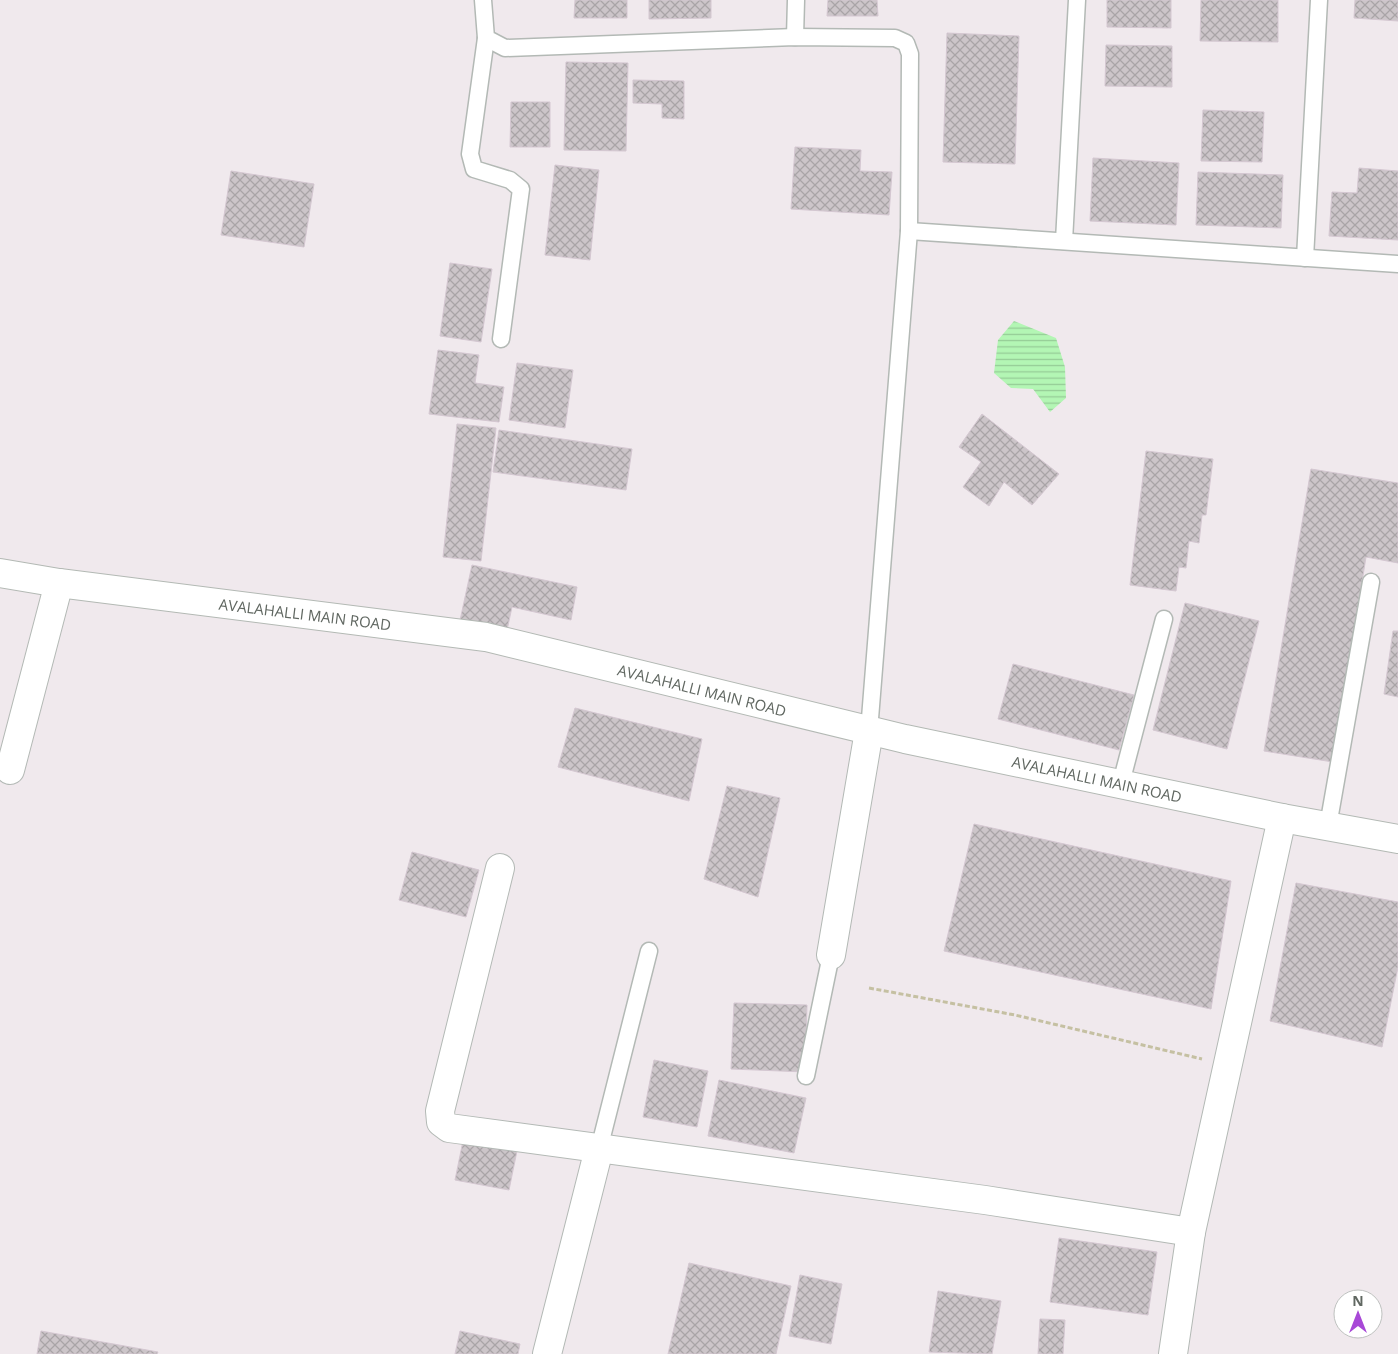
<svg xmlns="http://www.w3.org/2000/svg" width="1398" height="1354" font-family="'Open Sans',sans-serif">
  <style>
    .water { fill: url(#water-rules) }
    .building { fill: url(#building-cross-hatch); stroke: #d4c7d1 }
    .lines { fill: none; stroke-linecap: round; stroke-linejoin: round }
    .lane-casing { stroke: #b3b9b5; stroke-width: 19 }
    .street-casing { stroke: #b3b9b5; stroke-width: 30 }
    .secondary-casing { stroke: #b3b9b4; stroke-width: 30 }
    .path { stroke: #c5c0a2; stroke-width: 3; stroke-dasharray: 5 2.5; stroke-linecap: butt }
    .lane { stroke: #fff; stroke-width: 16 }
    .street { stroke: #fff; stroke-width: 28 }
    .secondary { stroke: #fff; stroke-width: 28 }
    .labels { text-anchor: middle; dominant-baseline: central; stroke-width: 4.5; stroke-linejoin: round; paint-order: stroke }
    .street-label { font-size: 15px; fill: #606761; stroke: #fff }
  </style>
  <defs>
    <pattern id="water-rules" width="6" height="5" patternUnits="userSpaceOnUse" patternTransform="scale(1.25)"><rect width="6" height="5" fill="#b3f6b4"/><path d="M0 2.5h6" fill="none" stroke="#95cb96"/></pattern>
    <pattern id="building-cross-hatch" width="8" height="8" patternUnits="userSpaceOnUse" patternTransform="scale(1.25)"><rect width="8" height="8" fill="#ccc5c9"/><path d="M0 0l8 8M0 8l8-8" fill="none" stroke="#a9a4a7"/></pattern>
  </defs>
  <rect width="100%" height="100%" fill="#f0e9ed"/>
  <path class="water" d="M1014 321 1056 338 1065 367 1066 398 1050 412 1033 389 1011 388 994 373 998 340Z"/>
  <g class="building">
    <path d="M575 0H627V18H574Z"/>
    <path d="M649 0H711V18L649 19Z"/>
    <path d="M828 0H877L878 16H827Z"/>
    <path d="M1107 0H1171V28L1107 27Z"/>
    <path d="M1201 0H1278V42L1200 41Z"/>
    <path d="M1355 0H1398V21L1354 18Z"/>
    <path d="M947 33 1019 36 1015 164 943 162Z"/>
    <path d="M1106 45 1172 46V87L1105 86Z"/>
    <path d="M566 62 628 63 626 151 564 150Z"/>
    <path d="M633 80 684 81V119L662 118V104L633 103Z"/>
    <path d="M511 102H550V147H510Z"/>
    <path d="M1203 110 1264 112 1262 162 1201 161Z"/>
    <path d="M795 147 861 150 860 171 892 172 889 215 791 209Z"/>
    <path d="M1093 158 1179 163 1176 225 1090 221Z"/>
    <path d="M555 165 599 170 590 260 545 255Z"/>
    <path d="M1359 168 1398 171V240L1329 236 1332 192 1357 193Z"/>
    <path d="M231 171 314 184 304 247 221 235Z"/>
    <path d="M1198 172 1283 175 1281 228 1196 225Z"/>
    <path d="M450 263 492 269 481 342 440 336Z"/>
    <path d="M438 350 479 355 475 383 504 387 499 422 429 414Z"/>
    <path d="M517 363 573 370 565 428 509 420Z"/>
    <path d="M982 414 1059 474 1032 505 1004 482 989 506 963 487 981 462 959 447Z"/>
    <path d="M457 424 496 428 481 561 443 557Z"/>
    <path d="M499 430 632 449 626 490 493 472Z"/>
    <path d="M1146 451 1213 459 1206 515H1202L1199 543 1189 541 1186 568 1179 567 1176 591 1130 585Z"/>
    <path d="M1311 469 1398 483V563L1366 557 1333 762 1264 751Z"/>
    <path d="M472 565 577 587 571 620 512 607 506 635 459 625Z"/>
    <path d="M1185 603 1259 621 1227 749 1153 730Z"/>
    <path d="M1393 631H1398V697L1384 694Z"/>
    <path d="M1013 664 1134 695 1119 750 998 719Z"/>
    <path d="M575 708 702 739 689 801 558 767Z"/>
    <path d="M727 786 780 798 758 897 704 879Z"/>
    <path d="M974 824 1231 881 1211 1009 944 951Z"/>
    <path d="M412 852 479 870 466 917 399 900Z"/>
    <path d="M1296 883 1398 902V967L1382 1047 1270 1021Z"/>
    <path d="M734 1003 807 1005 805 1072 731 1069Z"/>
    <path d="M654 1060 708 1071 697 1127 643 1117Z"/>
    <path d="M719 1080 806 1098 794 1153 708 1136Z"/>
    <path d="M464 1136 518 1146 509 1190 455 1180Z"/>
    <path d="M1059 1238 1157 1252 1148 1315 1050 1302Z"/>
    <path d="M689 1263 791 1286 776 1354H668Z"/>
    <path d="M800 1275 842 1284 831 1344 789 1336Z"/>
    <path d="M938 1291 1001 1301 992 1354 929 1352Z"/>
    <path d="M1040 1319 1065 1320 1063 1354H1038Z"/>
    <path d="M41 1331 158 1352 157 1354H37Z"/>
    <path d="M460 1331 520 1344 518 1354H455Z"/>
  </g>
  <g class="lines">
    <g class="lane-casing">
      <g id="lane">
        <path d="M483 0 486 38 505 48 795 37 895 38 906 43 910 54 909 231 869 731"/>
        <path d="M795 37 796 0"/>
        <path d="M486 38 470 154 474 169 510 180 521 189 501 339"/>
        <path d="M909 231 1398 264"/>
        <path d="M1064 241 1077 0"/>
        <path d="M1305 258 1319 0"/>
        <path d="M1121 783 1164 619"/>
        <path d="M1328 826 1371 582"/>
        <path d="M806 1076 831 955"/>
        <path d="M599 1149 649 951"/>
      </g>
    </g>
    <g class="street-casing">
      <g id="street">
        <path d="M10 770 59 583"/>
        <path d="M500 868 440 1111 441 1122 449 1128 985 1200 1191 1232"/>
        <path d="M831 955 869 731"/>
        <path d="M547 1354 599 1149"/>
        <path d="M1173 1354 1191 1232 1282 818"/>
      </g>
    </g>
    <g class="secondary-casing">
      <path id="secondary" d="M0 573 59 583 486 637 905 739 1282 818 1398 839"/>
    </g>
    <path class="path" d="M869 988 1015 1015 1202 1059"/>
    <use href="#lane" class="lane"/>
    <use href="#street" class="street"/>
    <use href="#secondary" class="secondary"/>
  </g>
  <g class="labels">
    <g class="street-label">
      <text transform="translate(305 614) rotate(7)">AVALAHALLI MAIN ROAD</text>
      <text transform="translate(702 690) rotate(14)">AVALAHALLI MAIN ROAD</text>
      <text transform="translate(1097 779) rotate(12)">AVALAHALLI MAIN ROAD</text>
    </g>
  </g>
  <g transform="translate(1358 1314)"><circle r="24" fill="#ffffff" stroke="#bfc2c0"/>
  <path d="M0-4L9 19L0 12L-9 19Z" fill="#a848d7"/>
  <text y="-8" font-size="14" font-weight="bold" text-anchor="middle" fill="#606761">N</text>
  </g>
</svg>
